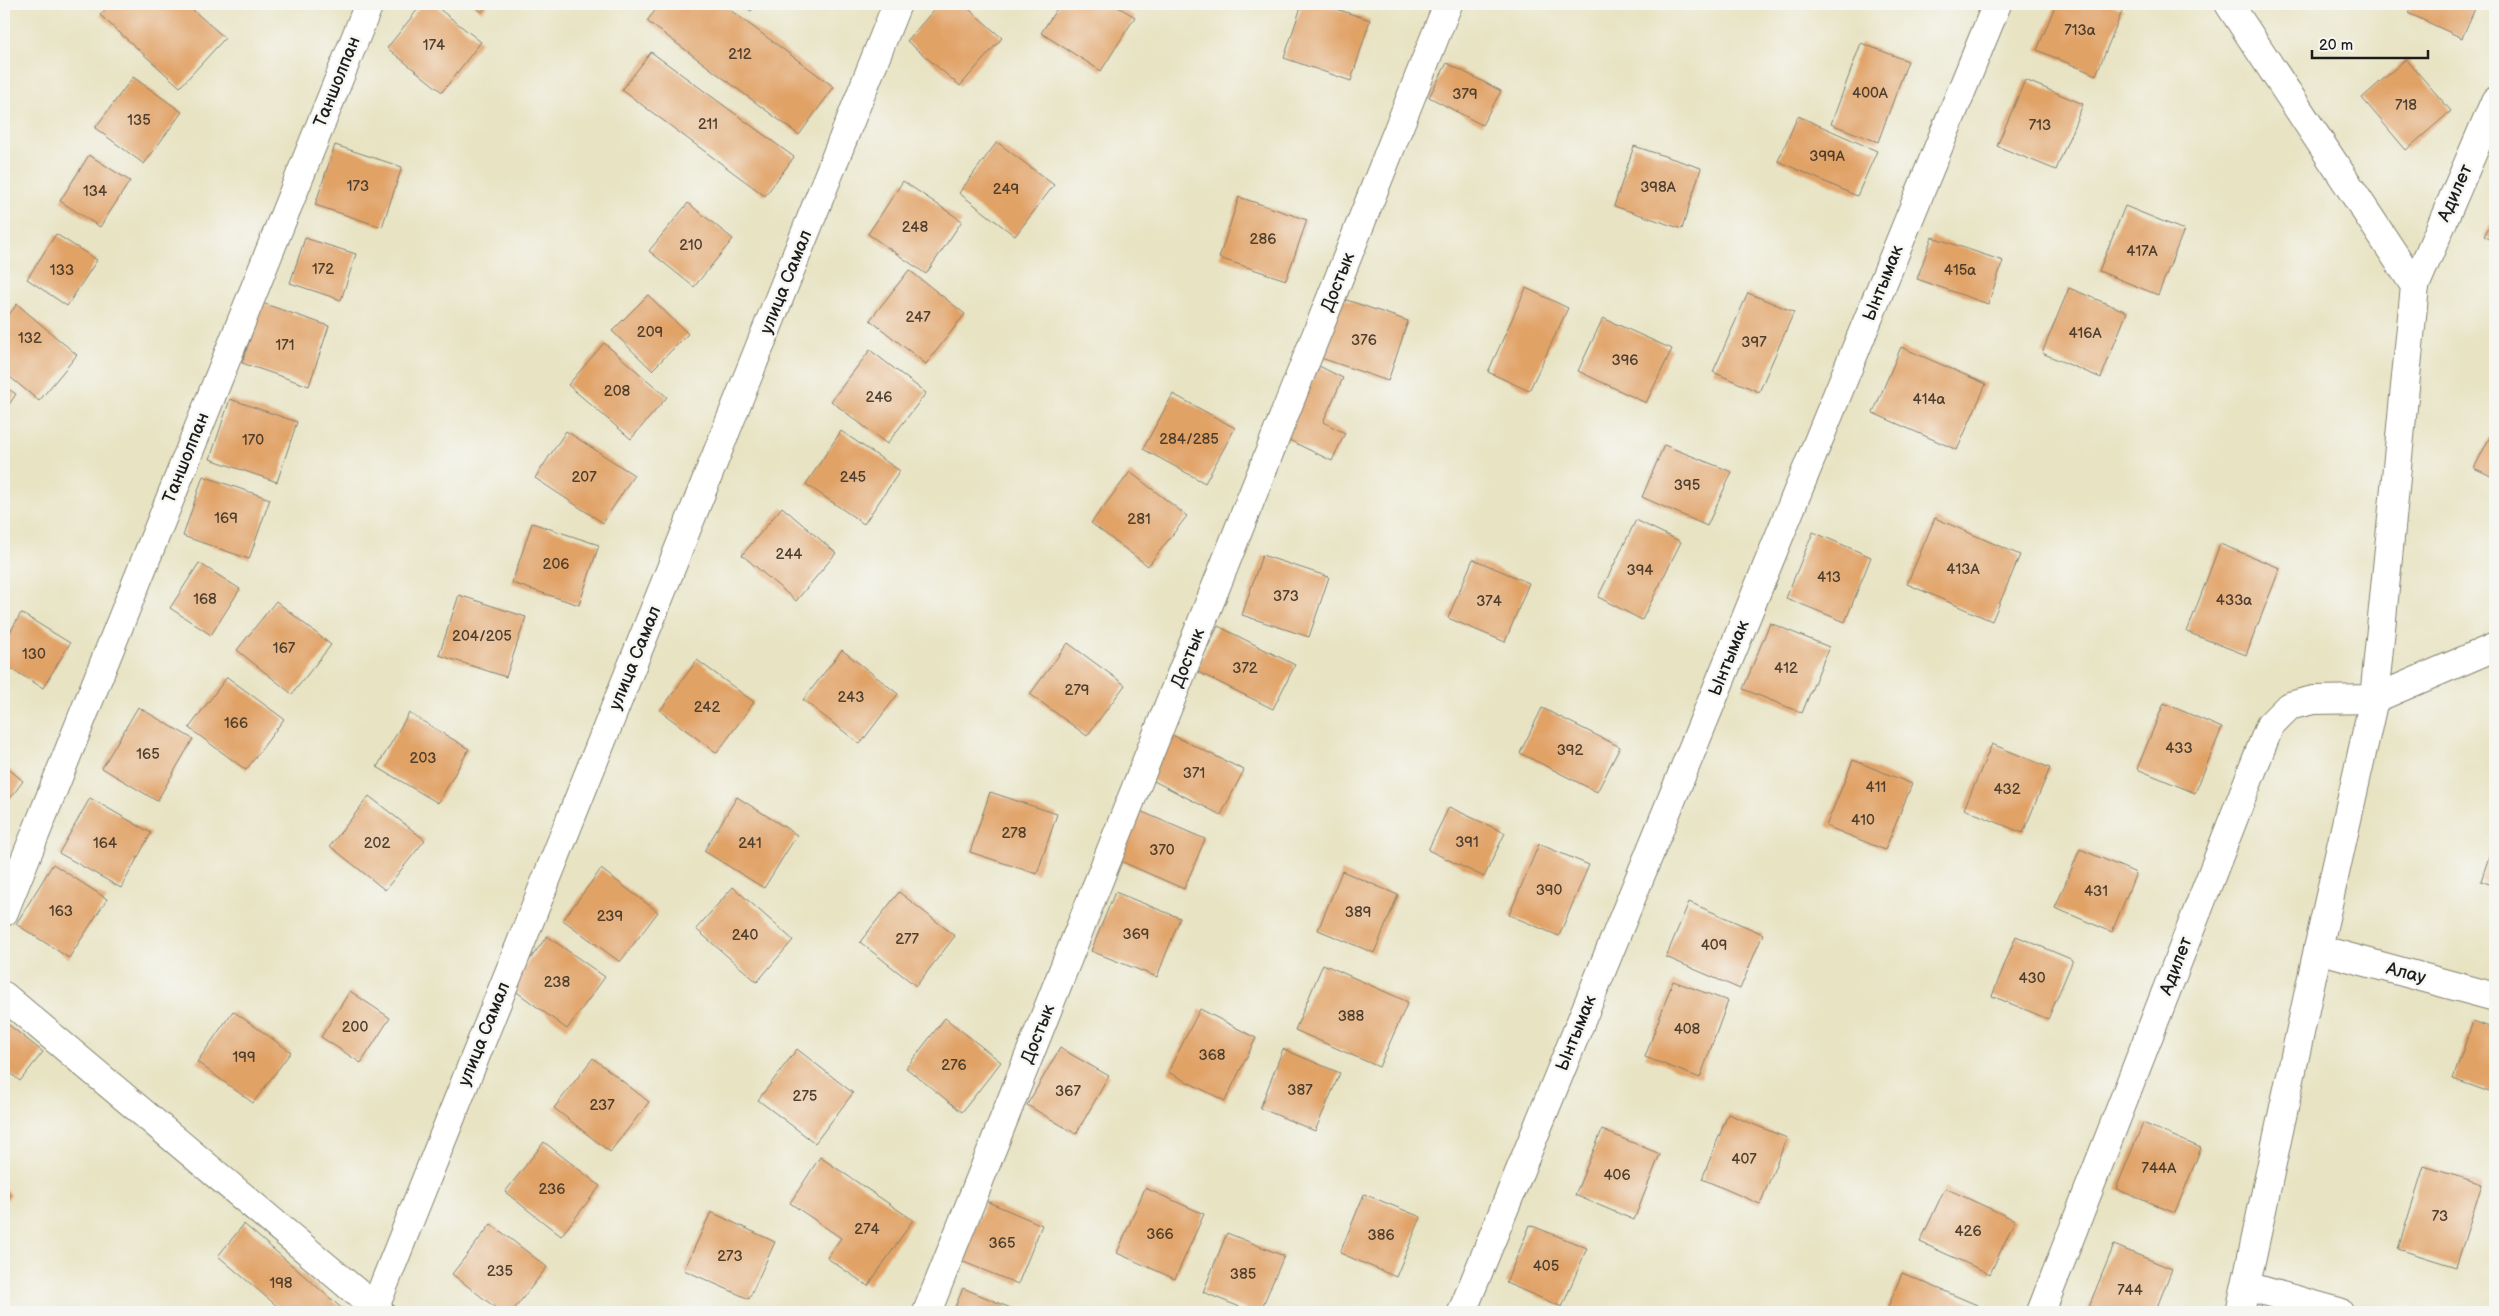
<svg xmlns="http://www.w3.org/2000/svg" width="2499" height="1316" font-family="'Balsamiq Sans',sans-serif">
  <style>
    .building { fill: #e1a266 }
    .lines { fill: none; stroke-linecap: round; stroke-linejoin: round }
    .street-casing { stroke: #828070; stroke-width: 30 }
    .street { stroke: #fff; stroke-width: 28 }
    .labels { text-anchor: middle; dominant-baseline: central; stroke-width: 5; stroke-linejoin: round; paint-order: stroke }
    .number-label { font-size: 15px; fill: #4d3e2e }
    .street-label { font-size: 18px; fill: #1c1c1c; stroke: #f6f6f2 }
  </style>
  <rect width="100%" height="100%" fill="#f6f6f2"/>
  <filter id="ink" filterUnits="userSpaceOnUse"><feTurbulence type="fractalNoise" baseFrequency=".02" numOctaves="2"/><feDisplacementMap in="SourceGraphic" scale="10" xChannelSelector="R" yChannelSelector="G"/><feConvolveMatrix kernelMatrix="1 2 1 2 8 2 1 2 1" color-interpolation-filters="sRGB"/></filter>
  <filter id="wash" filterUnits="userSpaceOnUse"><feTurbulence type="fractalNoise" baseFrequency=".0096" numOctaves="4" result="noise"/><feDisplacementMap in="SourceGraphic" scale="20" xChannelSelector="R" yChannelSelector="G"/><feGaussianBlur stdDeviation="1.12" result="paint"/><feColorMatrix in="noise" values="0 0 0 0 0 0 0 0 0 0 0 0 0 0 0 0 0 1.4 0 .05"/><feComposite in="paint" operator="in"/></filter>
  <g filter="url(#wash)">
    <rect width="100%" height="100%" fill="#e8e3c3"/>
    <g id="blocks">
      <g class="building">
        <path d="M110 4H186L225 38 180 87 100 15Z"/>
        <path d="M422 4H433L481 42 442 92 387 48Z"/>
        <path d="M472 4H488L482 12Z"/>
        <path d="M660 4H722L834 87 799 135 647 21Z"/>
        <path d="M741 4H756L751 11Z"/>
        <path d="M939 4H963L1002 38 960 86 907 41Z"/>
        <path d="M1060 4H1113L1135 17 1101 71 1041 33Z"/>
        <path d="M1302 4H1321L1370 20 1351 81 1284 58Z"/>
        <path d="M2056 4H2110L2123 9 2096 75 2037 50Z"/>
        <path d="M2412 4H2477L2462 38 2408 13Z"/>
        <path d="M1861 43 1908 61 1878 142 1831 124Z"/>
        <path d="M651 52 794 157 765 196 622 90Z"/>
        <path d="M2406 59 2451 111 2406 150 2362 98Z"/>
        <path d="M1447 63 1501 91 1482 125 1429 97Z"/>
        <path d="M133 77 182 112 144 164 95 128Z"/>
        <path d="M2025 80 2083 104 2056 170 1997 146Z"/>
        <path d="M1798 116 1877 151 1857 196 1778 161Z"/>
        <path d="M997 142 1054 185 1015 236 959 193Z"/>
        <path d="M335 145 402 167 382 227 315 205Z"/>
        <path d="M1634 146 1701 168 1682 229 1614 206Z"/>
        <path d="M89 155 130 181 100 227 60 201Z"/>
        <path d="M903 181 962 221 926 274 868 234Z"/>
        <path d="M1239 197 1307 220 1286 280 1219 258Z"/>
        <path d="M688 203 733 239 694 287 649 251Z"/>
        <path d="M2125 206 2184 230 2158 295 2099 271Z"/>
        <path d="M2495 216V242L2484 236Z"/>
        <path d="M56 234 97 260 67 306 27 279Z"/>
        <path d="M1932 237 2003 261 1988 304 1917 279Z"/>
        <path d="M305 238 356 254 341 300 290 283Z"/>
        <path d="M909 270 965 314 926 364 870 320Z"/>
        <path d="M1526 288 1568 308 1529 391 1488 372Z"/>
        <path d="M2069 288 2127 312 2101 378 2042 353Z"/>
        <path d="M1748 293 1794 312 1759 392 1713 372Z"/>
        <path d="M648 295 688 334 652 370 612 331Z"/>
        <path d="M1341 298 1408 321 1388 381 1321 358Z"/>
        <path d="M262 303 329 326 309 386 242 363Z"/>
        <path d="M17 304 77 355 39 401 4 372V321Z"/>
        <path d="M1603 318 1672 349 1646 403 1578 371Z"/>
        <path d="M604 343 667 397 631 439 568 385Z"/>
        <path d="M1901 347 1986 384 1957 450 1873 413Z"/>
        <path d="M870 350 926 393 887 444 831 401Z"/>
        <path d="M1319 366 1343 378 1323 422 1345 433 1332 461 1285 438Z"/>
        <path d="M4 386 16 394 4 412Z"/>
        <path d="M1173 394 1235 428 1205 483 1143 449Z"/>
        <path d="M230 399 297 422 277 482 210 459Z"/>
        <path d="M2495 427V478L2474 468Z"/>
        <path d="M566 431 634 475 603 523 535 478Z"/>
        <path d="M841 431 900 471 864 524 806 484Z"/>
        <path d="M1664 445 1732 472 1707 526 1642 497Z"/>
        <path d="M1130 472 1187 516 1148 566 1091 523Z"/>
        <path d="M203 476 270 499 249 559 183 536Z"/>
        <path d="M782 507 836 553 796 601 742 555Z"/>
        <path d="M1935 518 2020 555 1992 621 1907 584Z"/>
        <path d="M1636 520 1681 542 1642 620 1598 597Z"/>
        <path d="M532 523 599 545 579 605 512 583Z"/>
        <path d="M1813 532 1871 557 1845 622 1786 598Z"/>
        <path d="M2220 544 2280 568 2246 655 2187 632Z"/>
        <path d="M1262 555 1329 577 1309 637 1242 615Z"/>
        <path d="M1473 559 1529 583 1505 642 1448 618Z"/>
        <path d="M199 563 240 589 211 635 170 608Z"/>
        <path d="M459 595 526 617 506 677 439 655Z"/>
        <path d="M276 601 331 645 292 694 237 650Z"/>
        <path d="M21 613 70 643 43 688 4 664V643Z"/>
        <path d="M1770 623 1829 647 1802 713 1743 689Z"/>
        <path d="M1218 626 1295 665 1273 709 1196 671Z"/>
        <path d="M1068 643 1125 685 1087 736 1030 694Z"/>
        <path d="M842 650 898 694 860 744 803 700Z"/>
        <path d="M697 660 754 702 717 753 660 711Z"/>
        <path d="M227 677 284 719 246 770 189 728Z"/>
        <path d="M2164 703 2222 728 2195 793 2137 769Z"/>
        <path d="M138 707 193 739 157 801 102 768Z"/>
        <path d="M1542 708 1620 747 1597 792 1520 753Z"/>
        <path d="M409 713 469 749 438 803 377 767Z"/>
        <path d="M1166 732 1244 770 1221 815 1144 776Z"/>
        <path d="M1992 744 2050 768 2023 833 1964 809Z"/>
        <path d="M1853 760 1912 784 1885 850 1826 826Z"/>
        <path d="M4 765 23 781 4 807Z"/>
        <path d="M990 792 1057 814 1037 874 970 852Z"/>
        <path d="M369 796 425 840 385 890 330 846Z"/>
        <path d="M737 797 797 835 764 888 704 851Z"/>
        <path d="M90 798 151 833 121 888 59 853Z"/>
        <path d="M1449 807 1505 833 1484 877 1428 850Z"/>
        <path d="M1140 811 1205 839 1184 889 1118 860Z"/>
        <path d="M2495 838V886L2481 881Z"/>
        <path d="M1539 844 1589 865 1559 936 1509 915Z"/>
        <path d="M2080 849 2136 873 2112 932 2055 908Z"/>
        <path d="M53 864 107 899 69 958 16 924Z"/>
        <path d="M601 869 658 912 620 962 563 920Z"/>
        <path d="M1342 871 1398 895 1374 953 1318 930Z"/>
        <path d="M733 887 793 940 757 982 696 929Z"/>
        <path d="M899 892 955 936 916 986 860 942Z"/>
        <path d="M1115 892 1180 918 1157 977 1091 951Z"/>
        <path d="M1689 902 1763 934 1740 989 1666 957Z"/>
        <path d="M547 936 605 977 567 1029 510 987Z"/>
        <path d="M2016 936 2073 960 2048 1019 1992 996Z"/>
        <path d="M1323 964 1408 1002 1379 1067 1295 1030Z"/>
        <path d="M1673 981 1728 1001 1700 1078 1645 1057Z"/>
        <path d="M350 991 390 1018 361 1063 321 1037Z"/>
        <path d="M1200 1009 1256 1038 1225 1101 1168 1072Z"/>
        <path d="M233 1011 291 1052 253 1103 197 1062Z"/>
        <path d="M945 1018 1001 1062 962 1112 906 1068Z"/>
        <path d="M4 1021 43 1052 20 1081 4 1068Z"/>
        <path d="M2473 1021 2495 1029V1094L2453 1079Z"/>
        <path d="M1060 1048 1109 1076 1076 1134 1027 1105Z"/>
        <path d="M797 1049 853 1093 815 1143 758 1100Z"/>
        <path d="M1283 1049 1340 1073 1315 1131 1260 1108Z"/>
        <path d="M593 1058 649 1102 610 1152 554 1108Z"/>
        <path d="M1728 1114 1787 1138 1760 1204 1702 1179Z"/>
        <path d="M2143 1123 2201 1148 2175 1213 2116 1189Z"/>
        <path d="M1602 1130 1660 1154 1634 1220 1575 1195Z"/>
        <path d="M544 1142 600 1186 561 1236 505 1192Z"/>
        <path d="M820 1157 913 1220 868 1286 827 1258 841 1238 790 1203Z"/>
        <path d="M2424 1166 2482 1184 2456 1267 2398 1249Z"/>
        <path d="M4 1188 11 1195 4 1202Z"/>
        <path d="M1145 1188 1204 1214 1175 1279 1117 1253Z"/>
        <path d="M1945 1188 2015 1220 1990 1274 1920 1242Z"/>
        <path d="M1364 1194 1421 1217 1396 1277 1340 1253Z"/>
        <path d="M986 1201 1042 1225 1018 1284 961 1261Z"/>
        <path d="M711 1212 775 1242 749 1299 684 1270Z"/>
        <path d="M244 1224 345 1311 344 1312H284L218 1256Z"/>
        <path d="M491 1224 547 1267 512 1312H501L452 1274Z"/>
        <path d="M1530 1225 1587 1248 1562 1307 1506 1283Z"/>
        <path d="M1227 1233 1284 1256 1260 1312H1252L1203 1292Z"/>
        <path d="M2114 1245 2172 1269 2155 1312 2087 1311Z"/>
        <path d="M1902 1273 1977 1305 1974 1312H1886Z"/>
        <path d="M963 1288 1020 1312H953Z"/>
      </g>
    </g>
  </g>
  <g filter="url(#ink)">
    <use href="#blocks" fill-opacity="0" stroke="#828070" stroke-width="1"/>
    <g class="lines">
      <g class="street-casing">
        <g id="street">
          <path d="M2229 4 2415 286 2374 699 2318 949 2240 1312"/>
          <path d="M2415 286 2495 101"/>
          <path d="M4 912 369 4"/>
          <path d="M2318 949 2495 997"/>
          <path d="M4 996 380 1312"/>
          <path d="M2246 1286 2339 1312"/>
          <path d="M373 1312 897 4"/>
          <path d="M927 1312 1448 4"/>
          <path d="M1462 1312 1997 4"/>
          <path d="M2041 1312 2270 725 2289 706 2313 700 2374 699 2495 647"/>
        </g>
      </g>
      <use href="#street" class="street"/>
    </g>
  </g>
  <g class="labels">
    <g class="number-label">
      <text x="2080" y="30">713а</text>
      <text x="434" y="45">174</text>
      <text x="740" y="54">212</text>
      <text x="1870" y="93">400А</text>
      <text x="1465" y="94">379</text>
      <text x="2406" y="105">718</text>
      <text x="139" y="120">135</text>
      <text x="708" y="124">211</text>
      <text x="2040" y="125">713</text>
      <text x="1827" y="156">399А</text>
      <text x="358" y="186">173</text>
      <text x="1658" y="187">398А</text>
      <text x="1006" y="189">249</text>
      <text x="95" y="191">134</text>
      <text x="915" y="227">248</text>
      <text x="1263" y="239">286</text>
      <text x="691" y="245">210</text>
      <text x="2142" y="251">417А</text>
      <text x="323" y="269">172</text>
      <text x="62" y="270">133</text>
      <text x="1960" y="270">415а</text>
      <text x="918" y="317">247</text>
      <text x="650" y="332">209</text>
      <text x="2085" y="333">416А</text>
      <text x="30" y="338">132</text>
      <text x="1364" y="340">376</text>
      <text x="1754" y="342">397</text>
      <text x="285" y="345">171</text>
      <text x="1625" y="360">396</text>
      <text x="617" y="391">208</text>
      <text x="879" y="397">246</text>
      <text x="1929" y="399">414а</text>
      <text x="1189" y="439">284/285</text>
      <text x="253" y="440">170</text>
      <text x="584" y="477">207</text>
      <text x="853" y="477">245</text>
      <text x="1687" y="485">395</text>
      <text x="226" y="518">169</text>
      <text x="1139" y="519">281</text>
      <text x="789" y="554">244</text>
      <text x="556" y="564">206</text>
      <text x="1963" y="569">413А</text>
      <text x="1640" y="570">394</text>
      <text x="1829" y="577">413</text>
      <text x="1286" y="596">373</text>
      <text x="205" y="599">168</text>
      <text x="2234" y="600">433а</text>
      <text x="1489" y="601">374</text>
      <text x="482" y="636">204/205</text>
      <text x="284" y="648">167</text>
      <text x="34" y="654">130</text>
      <text x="1245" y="668">372</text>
      <text x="1786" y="668">412</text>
      <text x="1077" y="690">279</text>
      <text x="851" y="697">243</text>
      <text x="707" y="707">242</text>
      <text x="236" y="723">166</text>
      <text x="2179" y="748">433</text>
      <text x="1570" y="750">392</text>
      <text x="148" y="754">165</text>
      <text x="423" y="758">203</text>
      <text x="1194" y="773">371</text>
      <text x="1876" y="787">411</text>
      <text x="2007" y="789">432</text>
      <text x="1863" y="820">410</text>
      <text x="1014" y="833">278</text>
      <text x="1467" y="842">391</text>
      <text x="105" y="843">164</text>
      <text x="377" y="843">202</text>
      <text x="750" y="843">241</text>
      <text x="1162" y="850">370</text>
      <text x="1549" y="890">390</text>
      <text x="2096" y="891">431</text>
      <text x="61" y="911">163</text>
      <text x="1358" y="912">389</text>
      <text x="610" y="916">239</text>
      <text x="1136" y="934">369</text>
      <text x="745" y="935">240</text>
      <text x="907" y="939">277</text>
      <text x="1714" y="945">409</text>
      <text x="2032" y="978">430</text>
      <text x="557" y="982">238</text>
      <text x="1351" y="1016">388</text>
      <text x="355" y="1027">200</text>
      <text x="1687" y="1029">408</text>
      <text x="1212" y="1055">368</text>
      <text x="244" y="1057">199</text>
      <text x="954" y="1065">276</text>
      <text x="1300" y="1090">387</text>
      <text x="1068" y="1091">367</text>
      <text x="805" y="1096">275</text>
      <text x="602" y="1105">237</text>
      <text x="1744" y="1159">407</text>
      <text x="2159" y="1168">744А</text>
      <text x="1617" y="1175">406</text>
      <text x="552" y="1189">236</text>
      <text x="2440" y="1216">73</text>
      <text x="867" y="1229">274</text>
      <text x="1968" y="1231">426</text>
      <text x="1160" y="1234">366</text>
      <text x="1381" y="1235">386</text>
      <text x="1002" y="1243">365</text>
      <text x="730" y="1256">273</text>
      <text x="1546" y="1266">405</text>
      <text x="500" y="1271">235</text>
      <text x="1243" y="1274">385</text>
      <text x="281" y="1283">198</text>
      <text x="2130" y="1290">744</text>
    </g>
    <g class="street-label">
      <text transform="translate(337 82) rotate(-68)">Таншолпан</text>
      <text transform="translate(2455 193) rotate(-66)">Адилет</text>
      <text transform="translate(786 282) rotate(-68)">улица Самал</text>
      <text transform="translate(1338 282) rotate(-68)">Достык</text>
      <text transform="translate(1883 283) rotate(-68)">Ынтымак</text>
      <text transform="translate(186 458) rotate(-68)">Таншолпан</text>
      <text transform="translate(635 658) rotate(-68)">улица Самал</text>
      <text transform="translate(1188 658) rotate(-68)">Достык</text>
      <text transform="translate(1729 658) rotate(-68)">Ынтымак</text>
      <text transform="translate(2176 966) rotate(-69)">Адилет</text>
      <text transform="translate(2406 973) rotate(15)">Алау</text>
      <text transform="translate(1576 1033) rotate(-68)">Ынтымак</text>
      <text transform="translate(484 1034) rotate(-68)">улица Самал</text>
      <text transform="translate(1038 1034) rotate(-68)">Достык</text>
    </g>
  </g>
  <rect width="2499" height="1316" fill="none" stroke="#f6f6f2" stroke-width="20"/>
  <path d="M2312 50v8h116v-8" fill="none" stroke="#1c1c1c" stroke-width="2.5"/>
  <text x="2319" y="50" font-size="15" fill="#1c1c1c" stroke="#f6f6f2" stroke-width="4" paint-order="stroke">20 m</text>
</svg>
